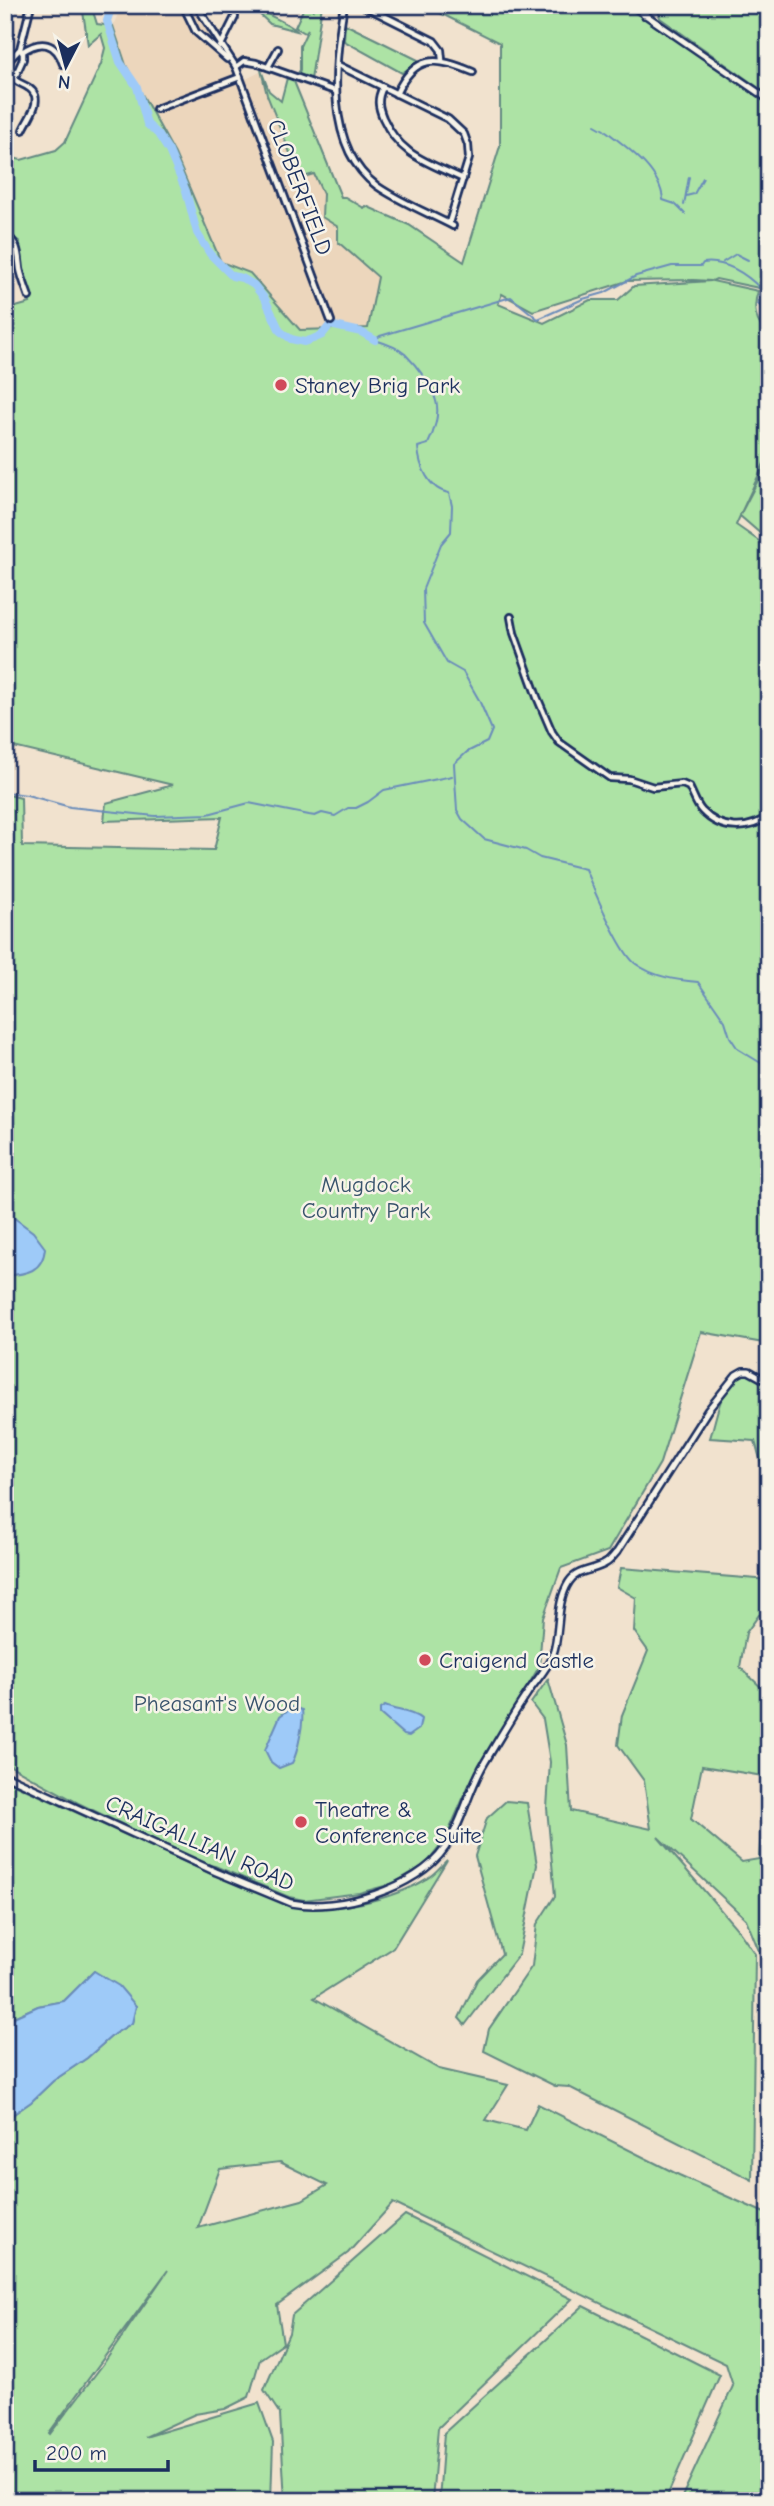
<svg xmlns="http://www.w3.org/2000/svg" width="774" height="2506" font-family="'Comic Neue',sans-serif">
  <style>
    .built { fill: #ecd6bc }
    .green { fill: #ade3a5; stroke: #648982; stroke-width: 2; fill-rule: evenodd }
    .water { fill: #9ecaf8; stroke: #6a8cba; stroke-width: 2 }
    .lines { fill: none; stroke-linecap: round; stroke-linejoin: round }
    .stream { stroke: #6a8cba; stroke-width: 2 }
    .river { stroke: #9ecaf8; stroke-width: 8 }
    .minor-casing { stroke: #1b2f5e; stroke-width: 10 }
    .tertiary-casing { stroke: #1b2f5e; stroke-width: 10 }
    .minor { stroke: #f7f3e8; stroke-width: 4.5 }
    .tertiary { stroke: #f7f3e8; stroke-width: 5 }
    .poi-dot { fill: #d1495b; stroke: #f7f3e8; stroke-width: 2.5 }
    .labels { text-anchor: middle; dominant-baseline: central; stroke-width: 5; stroke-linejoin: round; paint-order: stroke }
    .street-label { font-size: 23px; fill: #1b2f5e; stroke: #f7f3e8 }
    .poi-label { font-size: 23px; fill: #1b2f5e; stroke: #f7f3e8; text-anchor: start }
    .park-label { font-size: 23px; fill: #38536c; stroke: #f7f3e8 }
  </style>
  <rect width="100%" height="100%" fill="#f1e2ce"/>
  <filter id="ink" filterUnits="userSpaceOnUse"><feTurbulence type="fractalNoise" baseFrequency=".0143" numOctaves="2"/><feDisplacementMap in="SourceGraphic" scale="14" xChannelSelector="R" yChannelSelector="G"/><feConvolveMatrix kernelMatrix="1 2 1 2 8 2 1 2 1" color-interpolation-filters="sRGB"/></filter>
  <g filter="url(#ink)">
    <path class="built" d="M122 5H192L215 44 246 79 260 72 300 177 314 174 323 194 322 217 338 227V242L379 277 369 328 300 330 250 273 221 262 175 154 126 65 113 26Z"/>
    <g class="green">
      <path d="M82 5H91L97 24 113 26 126 65 175 154 221 262 250 273 300 330 368 328 378 277 338 242V227L322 217 323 194 314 174 300 178 267 95 261 70 269 91 281 101 287 78 293 79 341 197H345L364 208 366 206 409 225 464 262 500 146V43L424 5H631L769 99V286H766L767 274 764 271 759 288 716 279 712 281 758 291C753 306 754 324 769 333V453L740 515 769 459V541L740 516 736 525 769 548V1344L701 1332 660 1463 608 1551 561 1568 543 1618 539 1667 469 1785 445 1840 426 1864 392 1884 359 1893 304 1900 289 1897 215 1866 207 1865 78 1803 5 1763V794L21 798 22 846 214 850 222 817 104 821 106 803 173 785 5 745V310L30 303 19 275 20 242 5 231V156L21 160 56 150 65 142 101 64 105 48 101 34 88 45ZM694 280 711 281 634 286 618 300H590L544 323 498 304 502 294 533 311 627 281Z"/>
      <path d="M305 5H314L313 11 316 5H322L311 80 297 75 300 70V46L308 29 305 33 295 27Z"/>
      <path d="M657 5H762L769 12V95L660 18Z"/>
      <path d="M256 8C267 15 289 23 297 31L270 24 255 10Z"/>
      <path d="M345 24 420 61 402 73 344 41Z"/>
      <path d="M746 1372 769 1388V1492L755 1441 710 1438C717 1417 721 1378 746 1372Z"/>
      <path d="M621 1568 769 1580V1613L759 1615 746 1633 740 1667 769 1695V1777L702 1766 691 1819 742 1862 759 1859 764 1779 769 1780V1976L746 1919 658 1837 738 1930 755 1954 752 2180 569 2087 555 2086 484 2051 489 2029 532 1966 537 1924 555 1896 547 1808 550 1762 543 1719 531 1703 548 1679 567 1745 571 1811 651 1829 644 1781 618 1745 622 1715 648 1651 634 1631 636 1598 617 1587Z"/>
      <path d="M5 1780 214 1875 291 1906C331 1914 392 1900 426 1879 434 1875 440 1867 447 1860L393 1948 314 1998 439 2069 508 2085 486 2120 526 2130 538 2104 679 2175 769 2215V2501H680L733 2386 726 2364 393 2203 348 2253 277 2305 283 2343 260 2359 249 2397 225 2409 195 2414 145 2437 259 2403 273 2442 271 2501H5V2120L31 2102 53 2081 87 2058 114 2034 132 2023 136 2006 94 1971 64 2001 38 2006 5 2021ZM280 2162 327 2185 302 2200 198 2228 220 2169ZM168 2270 104 2363 50 2434 49 2433Z"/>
      <path d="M506 1801 527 1803 537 1865 519 1954 465 2025 459 2018 477 1980 502 1954 475 1856 487 1818Z"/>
      <path d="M769 2001V2166L763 2072Z"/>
      <path d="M405 2215 572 2299 438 2428 432 2501H285L280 2414 264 2390 289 2333 292 2315Z"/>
      <path d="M583 2306 720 2375 665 2501H439L444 2433Z"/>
    </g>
    <g class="water">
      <path d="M5 1211 33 1232 45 1248C43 1272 26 1274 5 1276Z"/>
      <path d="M385 1706C396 1711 412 1711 421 1719L419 1729 409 1736 404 1735 380 1714V1709Z"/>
      <path d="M292 1707 302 1710C304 1720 298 1753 292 1763L279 1768 271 1762 265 1750 280 1716Z"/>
      <path d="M94 1971 119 1986 136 2006 132 2023 114 2034 87 2058 53 2081 31 2102 5 2120V2021L38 2006 64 2001Z"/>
    </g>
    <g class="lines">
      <g class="stream">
        <path d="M595 125 604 130"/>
        <path d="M606 131C628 148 661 171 663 200L675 204"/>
        <path d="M686 196 694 194 703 178"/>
        <path d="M676 205 685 214"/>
        <path d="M684 205 689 177"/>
        <path d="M761 258 769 250"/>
        <path d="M723 262 736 254 748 260"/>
        <path d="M376 339 380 336 511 297 538 319 583 299 604 293 636 276 672 266H701L703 263C726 260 745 273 761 289L762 292 759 295 758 304 769 314"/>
        <path d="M375 340C385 343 397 347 405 354 416 365 432 385 436 401 440 414 434 432 428 444L418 447C419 466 429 490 449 493L452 506 451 532 441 544 423 589 424 623 447 663 463 672 479 700 492 730 487 742 467 752 454 764 457 810 462 819 484 839 526 850 540 858 585 869C594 890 620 953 636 964 654 977 676 980 698 982L725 1021 730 1037 738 1049 769 1068"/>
        <path d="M5 792 27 795 70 807 155 816 208 814 249 803 309 815 315 816 322 813 335 816 348 808H356L368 802 384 790 452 776"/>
      </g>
      <path class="river" d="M112 5 107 21 120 62 137 87 147 124 158 134 169 151 186 191 197 233 210 254 232 276 242 278 254 285 265 299 280 331 291 339 304 342 313 339 322 335 330 325 361 332 375 340"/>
      <g class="minor-casing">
        <g id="minor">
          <path d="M183 5 196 32 227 59"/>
          <path d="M196 5 236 67 331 321"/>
          <path d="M344 5C334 62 324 147 377 186 400 202 428 213 453 226"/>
          <path d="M362 5 434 41 441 50 442 60"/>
          <path d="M220 47 235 17"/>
          <path d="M20 49 23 53V59L14 79C19 84 24 84 29 88 45 99 28 118 23 130"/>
          <path d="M22 52C41 39 56 42 63 64"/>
          <path d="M338 65 448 119 464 134 468 145 469 158 449 223"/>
          <path d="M236 67 244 61 256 63 335 91"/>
          <path d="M268 67 278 49"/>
          <path d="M5 68 10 59 20 49 31 5"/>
          <path d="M383 87C377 99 378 106 383 118 400 156 428 162 463 179"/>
          <path d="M396 94C415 54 436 56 473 72"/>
          <path d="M156 109 240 77"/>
          <path d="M5 234C19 244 18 253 20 269 22 279 26 288 29 297"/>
          <path d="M511 617 514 633 537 697 552 732 559 742 610 778 629 779 653 787 682 784 689 787C693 794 696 805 702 811 721 831 748 831 769 816"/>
        </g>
      </g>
      <g class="tertiary-casing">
        <g id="tertiary">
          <path d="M631 5 769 100"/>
          <path d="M644 15 649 5"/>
          <path d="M5 1775 216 1872 291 1903C338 1912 417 1889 445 1848 463 1822 468 1790 485 1762 499 1739 512 1716 527 1694 535 1681 548 1669 553 1654 561 1631 555 1604 569 1582 577 1569 594 1571 606 1563 610 1561 613 1556 617 1552L708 1410 736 1375 743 1371H749L769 1382"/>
        </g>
      </g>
      <use href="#minor" class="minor"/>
      <use href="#tertiary" class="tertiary"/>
    </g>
  </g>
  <g class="poi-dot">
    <circle cx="281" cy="385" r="7"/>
    <circle cx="425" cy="1660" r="7"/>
    <circle cx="301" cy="1822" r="7"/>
  </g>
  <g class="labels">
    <g class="street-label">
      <text transform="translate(300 187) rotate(69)">CLOBERFIELD</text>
      <text transform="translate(200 1843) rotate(24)">CRAIGALLIAN ROAD</text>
    </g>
    <g class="poi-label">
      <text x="295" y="385">Staney Brig Park</text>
      <text x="439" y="1660">Craigend Castle</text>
      <text x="315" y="1809">Theatre &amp;<tspan x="315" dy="26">Conference Suite</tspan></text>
    </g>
    <g class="park-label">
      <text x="366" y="1184">Mugdock<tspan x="366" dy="26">Country Park</tspan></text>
      <text x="217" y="1703">Pheasant's Wood</text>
    </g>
  </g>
  <rect width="774" height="2506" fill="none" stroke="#f7f3e8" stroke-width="28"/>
  <rect x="14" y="14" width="746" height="2478" fill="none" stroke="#1b2f5e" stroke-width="2.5" filter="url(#ink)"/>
  <g transform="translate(66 66) rotate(186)" stroke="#f7f3e8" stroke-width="5" paint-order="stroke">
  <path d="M0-5L12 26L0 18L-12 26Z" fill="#1b2f5e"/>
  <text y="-10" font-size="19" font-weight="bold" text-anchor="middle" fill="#1b2f5e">N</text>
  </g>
  <path d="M35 2460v10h133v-10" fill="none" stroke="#1b2f5e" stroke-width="3.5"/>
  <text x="46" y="2460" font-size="21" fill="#1b2f5e" stroke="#f7f3e8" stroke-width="5" paint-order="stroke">200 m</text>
</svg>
